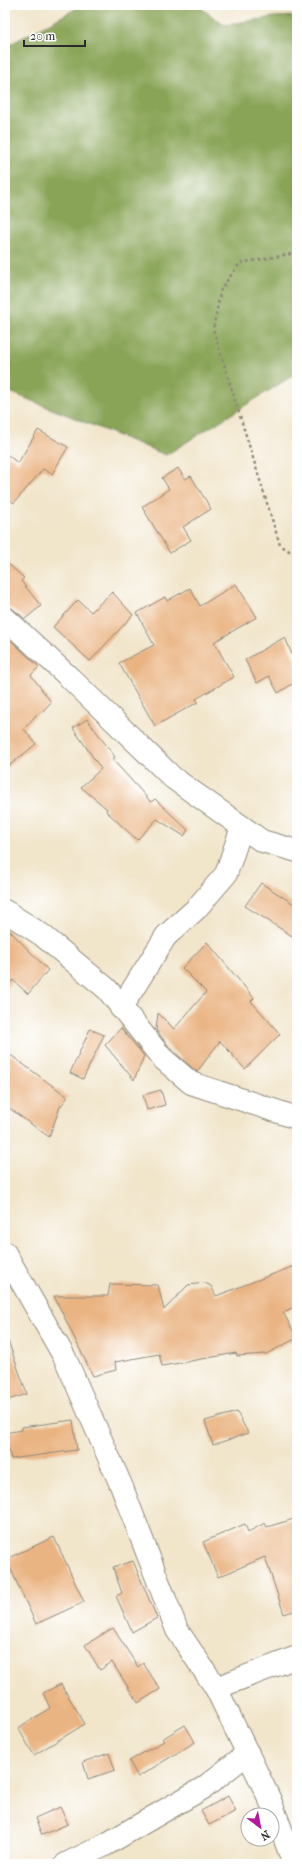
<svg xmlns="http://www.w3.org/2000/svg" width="302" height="1869" font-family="'IM FELL French Canon',serif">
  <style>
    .forest { fill: #89a456; stroke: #5a6840 }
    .building { fill: #eab482 }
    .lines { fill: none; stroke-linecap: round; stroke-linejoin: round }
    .minor-casing { stroke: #8e887a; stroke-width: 24 }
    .path { stroke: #8e887a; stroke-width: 2.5; stroke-dasharray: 3 3; stroke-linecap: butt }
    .minor { stroke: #fff; stroke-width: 22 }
  </style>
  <rect width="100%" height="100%" fill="#fff"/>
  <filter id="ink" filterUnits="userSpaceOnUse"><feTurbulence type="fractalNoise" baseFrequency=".025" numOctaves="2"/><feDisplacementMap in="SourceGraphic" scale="8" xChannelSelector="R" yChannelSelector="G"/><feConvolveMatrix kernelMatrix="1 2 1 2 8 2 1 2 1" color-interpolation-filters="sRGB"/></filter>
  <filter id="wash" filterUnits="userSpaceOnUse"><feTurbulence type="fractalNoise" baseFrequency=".012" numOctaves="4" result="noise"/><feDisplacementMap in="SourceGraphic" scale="16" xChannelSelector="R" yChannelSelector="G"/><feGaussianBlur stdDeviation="0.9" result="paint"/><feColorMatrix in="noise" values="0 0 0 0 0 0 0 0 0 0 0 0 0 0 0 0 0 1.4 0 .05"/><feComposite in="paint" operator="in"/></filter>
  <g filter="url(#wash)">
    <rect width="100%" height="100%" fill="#f1e5ca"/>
    <path class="forest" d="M83 5H197L224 25 274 17 297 16V373L166 455 5 390V47Z"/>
    <g id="blocks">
      <g class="building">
        <path d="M38 430 68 447 52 474 43 469 14 503 5 495V453L18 463Z"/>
        <path d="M178 468 185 479 191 476 211 509 183 527 191 540 170 553 142 507 169 489 162 478Z"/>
        <path d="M5 561 24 578 21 581 41 606 25 619 13 609 5 606Z"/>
        <path d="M236 584 257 617 214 642 234 677 196 699 198 702 155 726 119 663 154 645 137 613 165 597 167 601 190 588 200 606Z"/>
        <path d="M112 592 133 615 90 661 53 627 78 600 91 612Z"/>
        <path d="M5 635 39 667 31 675 51 702 43 711 36 715 24 729 36 744 5 769Z"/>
        <path d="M285 637 297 667V681L278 693 269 676 257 683 245 660Z"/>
        <path d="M87 719 115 757 112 759 151 802 155 799 188 830 184 836 157 819 137 840 106 811 107 809 81 787 101 769 73 728Z"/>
        <path d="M261 883 297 906V939L245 906Z"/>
        <path d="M5 926 48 970 28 994 13 980 5 990Z"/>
        <path d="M207 942 254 998 251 1001 280 1034 245 1069 220 1041 197 1072 171 1049 156 1030 158 1013 174 1029 206 992 182 968Z"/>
        <path d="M121 1028 144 1056 134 1080 105 1045Z"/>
        <path d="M90 1029 104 1035 83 1079 70 1073Z"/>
        <path d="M5 1051 68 1097 60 1107 49 1137 5 1105Z"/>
        <path d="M161 1090 165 1105 147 1110 143 1095Z"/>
        <path d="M297 1265V1306L283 1312 297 1338 266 1354 237 1356 236 1353 162 1366 159 1354 115 1362 116 1370 93 1376 54 1296H108L110 1284 158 1285 164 1310 188 1285 205 1283 211 1286 216 1296Z"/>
        <path d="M5 1338H7L27 1394 8 1400 5 1392Z"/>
        <path d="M237 1412 248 1433 213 1445 205 1421Z"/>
        <path d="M73 1420 77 1450 11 1459 5 1433 22 1430V1427Z"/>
        <path d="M297 1518V1610L284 1614 265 1557 218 1577 203 1542 245 1524 248 1532 265 1523 267 1527Z"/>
        <path d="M54 1537 84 1602 36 1624 6 1559Z"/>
        <path d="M133 1561 157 1618 132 1632 116 1596 122 1593 113 1567Z"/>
        <path d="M113 1628 138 1667 143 1663 160 1689 138 1703 112 1662 100 1670 85 1645Z"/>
        <path d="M61 1684 85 1724 34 1755 18 1728 50 1708 43 1693Z"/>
        <path d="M185 1725 195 1742 138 1777 129 1761 164 1741 162 1739Z"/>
        <path d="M109 1753 115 1770 88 1779 83 1762Z"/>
        <path d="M228 1796 236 1811 209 1825 201 1811Z"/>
        <path d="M60 1807 68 1824 42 1835 35 1818Z"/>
      </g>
    </g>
  </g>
  <g filter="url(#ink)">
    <use href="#blocks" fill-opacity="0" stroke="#8e887a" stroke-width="1"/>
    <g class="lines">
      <g class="minor-casing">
        <g id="minor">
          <path d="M5 618 70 678 173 778 262 841 297 851"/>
          <path d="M5 911 42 935 107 989 162 1058 191 1083 297 1118"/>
          <path d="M121 1008 166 936 196 909 226 874 242 827"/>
          <path d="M5 1253 65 1358 121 1485 177 1630 216 1688"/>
          <path d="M66 1864 105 1845 205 1787 248 1753"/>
          <path d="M294 1864 270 1800 216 1688 297 1657"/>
        </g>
      </g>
      <path class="path" d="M297 253 240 263 221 289 213 329 280 545 297 556"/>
      <use href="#minor" class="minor"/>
    </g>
  </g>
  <rect width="302" height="1869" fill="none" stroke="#fff" stroke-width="20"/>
  <g transform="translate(260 1827) rotate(148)"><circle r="19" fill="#ffffff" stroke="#aaaaaa"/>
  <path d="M0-3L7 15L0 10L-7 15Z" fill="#b5179e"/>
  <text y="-6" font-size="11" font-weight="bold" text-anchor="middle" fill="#2b2b2b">N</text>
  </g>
  <path d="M24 40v6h61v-6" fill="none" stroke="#2b2b2b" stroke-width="2"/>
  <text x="30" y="40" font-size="12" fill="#2b2b2b" stroke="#ffffff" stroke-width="3" paint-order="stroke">20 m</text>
</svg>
